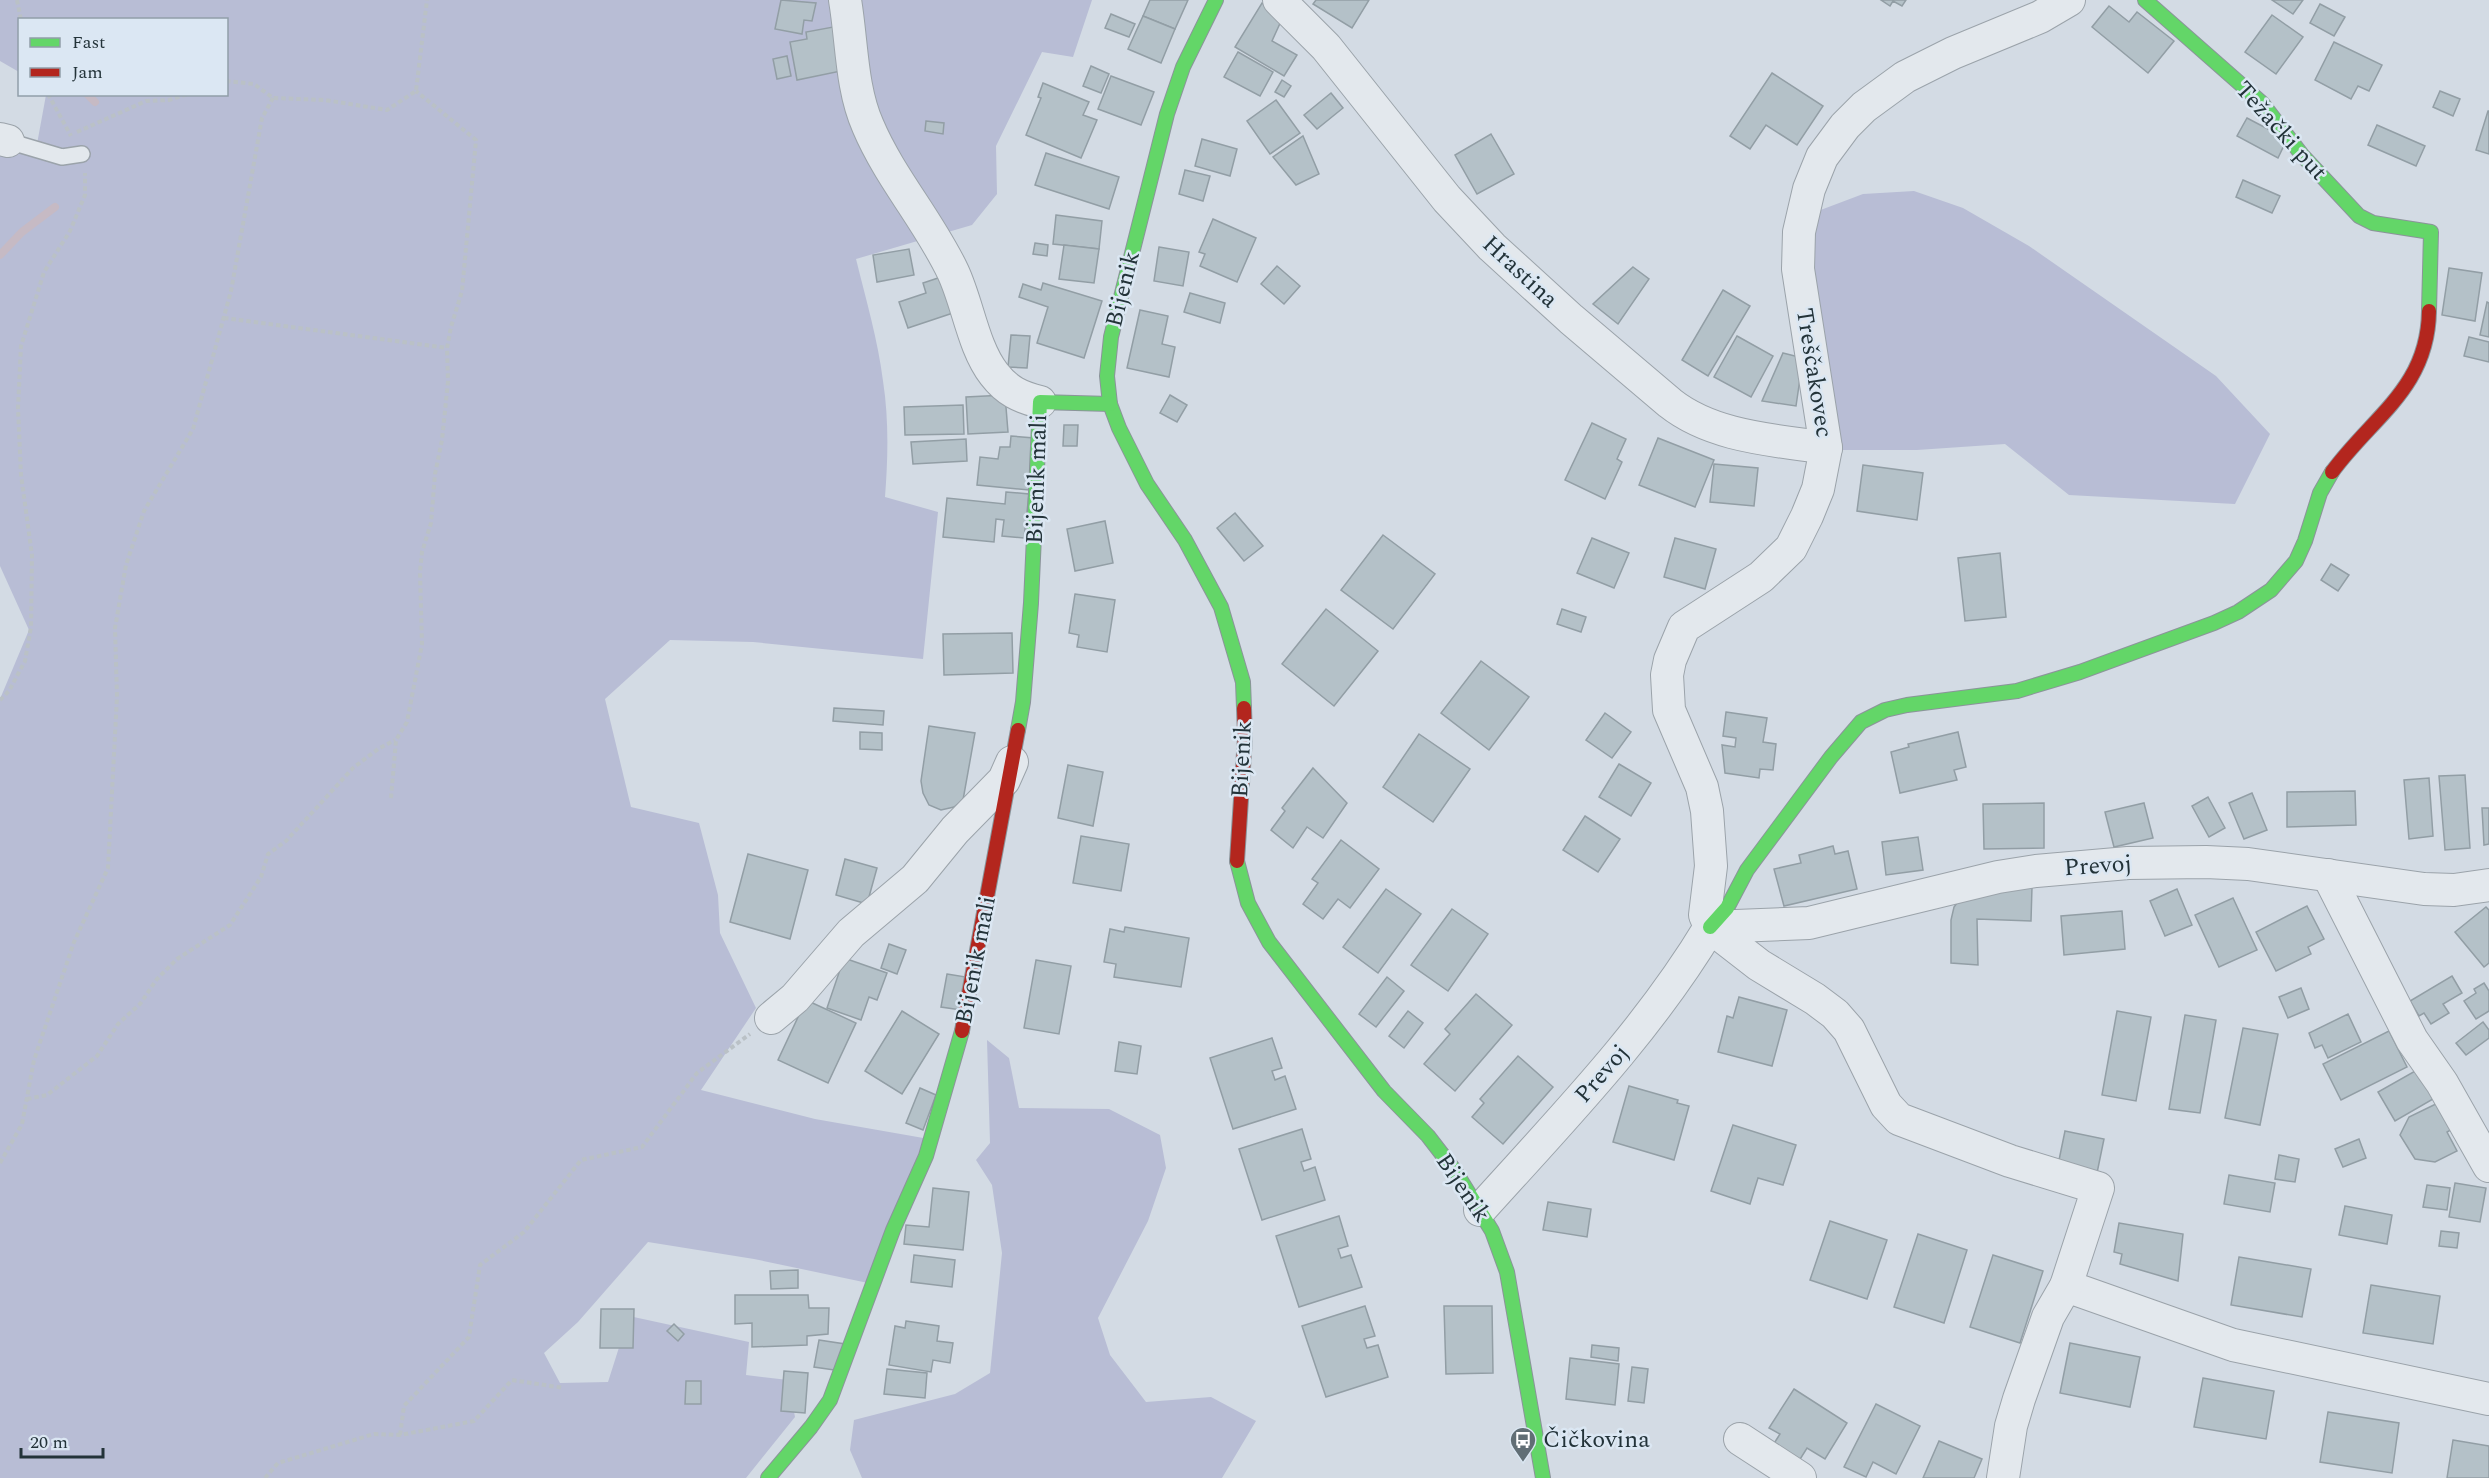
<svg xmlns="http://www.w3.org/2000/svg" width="2489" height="1478" font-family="Spectral,serif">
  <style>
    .green { fill: #b8bdd5 }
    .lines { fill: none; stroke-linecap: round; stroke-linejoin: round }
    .stream { stroke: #c6bac4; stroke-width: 8 }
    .building { fill: #b4c1c8; stroke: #929ea5; stroke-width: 1.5 }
    .lane-casing { stroke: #9ba3aa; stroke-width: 18 }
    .street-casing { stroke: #9ba3aa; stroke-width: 34 }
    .fast-casing { stroke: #8b949a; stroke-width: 16 }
    .jam-casing { stroke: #8b949a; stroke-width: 16 }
    .path { stroke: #bac1c6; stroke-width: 4; stroke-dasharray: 4.5 3; stroke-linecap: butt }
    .lane { stroke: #e3e8ed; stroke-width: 15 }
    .street { stroke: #e3e8ed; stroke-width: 32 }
    .fast { stroke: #63d668; stroke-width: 14 }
    .jam { stroke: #b3261e; stroke-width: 14 }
    .labels { text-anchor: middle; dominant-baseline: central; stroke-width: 5; stroke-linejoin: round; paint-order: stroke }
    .street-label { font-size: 24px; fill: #233339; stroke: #dbe7f3 }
    .poi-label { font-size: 24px; fill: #233339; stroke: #dbe7f3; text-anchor: start }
  </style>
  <rect width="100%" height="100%" fill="#d3dbe4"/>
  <g class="green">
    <path d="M0 0H1092L1073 57 1042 52 996 146 997 194 972 225 856 259C866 300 878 340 883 381 889 419 888 459 885 497L938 512 923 659 753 642 670 640 605 699 631 807 699 823 718 895 720 933 756 1008 701 1090 815 1119 929 1139 868 1283 754 1259 648 1242 578 1322 544 1353 560 1383 608 1382 629 1316 749 1342 746 1375 788 1380 795 1417 746 1478H0V699L29 630 0 566V144H37L46 95 226 94V20H20L19 72 0 61Z"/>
    <path d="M1914 191 1963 208 2029 246 2216 376 2270 434 2235 504 2069 495 2005 444 1917 450H1836L1806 243 1818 211 1863 194Z"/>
    <path d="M987 1040 1009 1058 1019 1108 1109 1109 1160 1135 1166 1168 1148 1221 1098 1318 1110 1355 1146 1402 1211 1397 1256 1421 1222 1478H862L850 1450 854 1420 955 1394 990 1373 1002 1253 992 1185 976 1160 990 1143Z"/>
  </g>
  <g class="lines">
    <g class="stream">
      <path d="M87 94 95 102"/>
      <path d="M0 255 22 232 55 207"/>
    </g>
  </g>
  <g class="building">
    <path d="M781 0 816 3 812 21 804 20 802 34 775 29Z"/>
    <path d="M1150 0H1188L1175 29 1143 16Z"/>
    <path d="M1316 0H1369L1352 28 1313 4Z"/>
    <path d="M1881 0H1906L1902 6 1893 1 1890 6Z"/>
    <path d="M2272 0H2303L2293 14Z"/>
    <path d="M1262 3 1282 19 1272 41 1297 55 1284 76 1235 47Z"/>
    <path d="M2320 4 2345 17 2334 36 2310 23Z"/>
    <path d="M2109 6 2129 22 2137 12 2174 41 2148 73 2092 27Z"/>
    <path d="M1111 14 1135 24 1129 37 1105 28Z"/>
    <path d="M2272 15 2303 37 2276 74 2245 52Z"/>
    <path d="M1143 16 1175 29 1161 63 1128 49Z"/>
    <path d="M833 27 841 71 797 80 790 42 807 39 806 32Z"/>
    <path d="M2334 42 2382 65 2369 91 2358 86 2351 99 2315 80Z"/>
    <path d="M1238 52 1273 72 1260 96 1224 77Z"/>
    <path d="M787 56 791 76 777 79 773 59Z"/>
    <path d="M1091 66 1109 74 1101 93 1083 86Z"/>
    <path d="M1772 73 1823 106 1797 145 1766 125 1750 149 1730 136Z"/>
    <path d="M1111 76 1154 92 1141 125 1098 109Z"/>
    <path d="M1282 80 1291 86 1284 97 1275 92Z"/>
    <path d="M1043 83 1089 102 1083 115 1097 120 1081 158 1026 135 1041 98 1038 97Z"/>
    <path d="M2440 91 2460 99 2453 116 2433 107Z"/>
    <path d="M1331 93 1343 108 1317 129 1304 115Z"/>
    <path d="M1276 100 1300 133 1270 154 1247 121Z"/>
    <path d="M2488 111H2489V154L2476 150Z"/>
    <path d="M2247 118 2287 139 2278 158 2237 136Z"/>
    <path d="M926 121 944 123 943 134 925 131Z"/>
    <path d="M2377 125 2425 146 2416 166 2368 145Z"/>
    <path d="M1491 134 1514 174 1477 194 1455 155Z"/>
    <path d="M1303 136 1319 174 1296 185 1273 157Z"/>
    <path d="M1202 139 1237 149 1230 176 1195 166Z"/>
    <path d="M1046 153 1119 177 1109 209 1035 185Z"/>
    <path d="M1185 170 1210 176 1203 201 1179 194Z"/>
    <path d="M2243 180 2280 196 2272 213 2236 197Z"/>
    <path d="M1056 215 1102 221 1099 249 1053 244Z"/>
    <path d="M1213 219 1256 238 1237 282 1200 266 1205 254 1199 252Z"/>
    <path d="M1035 243 1048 245 1047 256 1033 254Z"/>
    <path d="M1064 245 1099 249 1094 283 1059 279Z"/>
    <path d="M1159 247 1189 252 1183 286 1154 281Z"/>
    <path d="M909 249 914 275 877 282 873 255Z"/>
    <path d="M1277 266 1300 286 1284 304 1261 284Z"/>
    <path d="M1633 267 1649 279 1618 324 1593 304Z"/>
    <path d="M2449 268 2482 273 2475 321 2442 315Z"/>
    <path d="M941 277 953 313 908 328 899 302 926 293 923 283Z"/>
    <path d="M1043 283 1102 301 1084 358 1037 343 1048 307 1019 297 1023 284 1041 290Z"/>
    <path d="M1723 290 1750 306 1708 376 1682 360Z"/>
    <path d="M1190 293 1225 303 1220 323 1184 312Z"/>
    <path d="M2487 302 2489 303V337L2480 335Z"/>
    <path d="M1140 310 1168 316 1162 344 1175 347 1169 377 1127 368Z"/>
    <path d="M1011 335 1030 336 1027 368 1008 367Z"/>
    <path d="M1737 336 1773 356 1751 397 1714 377Z"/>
    <path d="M2469 337 2489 342V362L2464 356Z"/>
    <path d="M1783 353 1803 358 1796 406 1762 401Z"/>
    <path d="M1005 395 1008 432 968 434 966 397Z"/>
    <path d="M1170 395 1187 405 1177 422 1160 413Z"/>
    <path d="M963 405 964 434 905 435 904 407Z"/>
    <path d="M1592 423 1626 439 1617 459 1622 462 1605 499 1565 480Z"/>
    <path d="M1064 425H1078L1077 446H1063Z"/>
    <path d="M1011 436 1034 438 1029 490 977 485 980 457 998 459 1000 447H1010Z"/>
    <path d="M1658 438 1714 460 1695 507 1639 485Z"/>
    <path d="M966 439 967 461 913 464 911 442Z"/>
    <path d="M1714 464 1758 468 1754 506 1710 502Z"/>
    <path d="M1863 465 1923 473 1917 520 1857 511Z"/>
    <path d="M1006 492 1029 494 1024 538 1002 536 1004 520 996 519 994 542 943 537 947 498 1005 504Z"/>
    <path d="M1235 513 1263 546 1244 561 1217 528Z"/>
    <path d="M1105 521 1113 563 1075 571 1067 529Z"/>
    <path d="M1383 535 1435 574 1393 629 1341 590Z"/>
    <path d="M1592 538 1629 553 1614 588 1577 573Z"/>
    <path d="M1675 538 1716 549 1705 589 1664 577Z"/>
    <path d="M2000 553 2006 617 1965 621 1958 558Z"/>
    <path d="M2331 564 2349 575 2338 591 2321 580Z"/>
    <path d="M1075 594 1115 600 1107 652 1077 647 1079 635 1069 633Z"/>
    <path d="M1326 609 1378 651 1334 706 1282 664Z"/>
    <path d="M1562 609 1586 617 1581 632 1557 624Z"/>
    <path d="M1012 633 1013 673 944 675 943 634Z"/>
    <path d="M1481 661 1529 697 1489 750 1441 713Z"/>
    <path d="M834 708 884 711 883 725 833 721Z"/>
    <path d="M1726 712 1767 718 1763 742 1776 744 1773 770 1760 769 1759 778 1725 773 1722 745 1735 747 1736 738 1723 736Z"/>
    <path d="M1605 713 1631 732 1612 758 1586 740Z"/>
    <path d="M929 726 975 733 963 800 954 807 941 810 929 805 923 793 921 781Z"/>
    <path d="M860 732 882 733V750L860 749Z"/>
    <path d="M1958 732 1966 767 1954 770 1957 780 1900 793 1891 752 1909 747 1908 744Z"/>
    <path d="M1419 734 1470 769 1433 822 1383 787Z"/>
    <path d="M1619 764 1651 783 1631 816 1599 797Z"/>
    <path d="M1068 765 1103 772 1093 826 1058 818Z"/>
    <path d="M1313 768 1347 803 1323 838 1307 827 1293 848 1271 830 1285 811 1282 808Z"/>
    <path d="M2465 775 2470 848 2445 850 2439 776Z"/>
    <path d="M2429 778 2433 836 2409 839 2404 780Z"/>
    <path d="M2355 791 2356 825 2287 827V792Z"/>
    <path d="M2252 793 2267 830 2244 839 2229 803Z"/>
    <path d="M2208 797 2225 828 2209 837 2192 806Z"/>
    <path d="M2044 803V848L1984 849 1983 804Z"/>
    <path d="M2144 803 2153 838 2114 847 2105 812Z"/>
    <path d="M2482 808H2489V844L2484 845Z"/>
    <path d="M1585 816 1620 839 1598 872 1563 850Z"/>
    <path d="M1081 836 1129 844 1121 891 1073 883Z"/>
    <path d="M1918 837 1923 870 1886 875 1882 842Z"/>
    <path d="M1341 840 1379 869 1350 908 1338 899 1323 919 1303 904 1318 883 1312 879Z"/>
    <path d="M1833 846 1835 854 1848 851 1857 889 1784 906 1774 869 1801 863 1799 855Z"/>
    <path d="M748 854 808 870 790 939 730 922Z"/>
    <path d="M845 859 877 868 867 904 836 895Z"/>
    <path d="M2032 887 2031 921 1977 919 1978 965 1951 963V920L1954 907 1963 895Z"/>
    <path d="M1386 889 1421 914 1378 973 1343 947Z"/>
    <path d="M2177 889 2192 925 2165 936 2150 901Z"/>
    <path d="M2233 898 2257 950 2219 967 2195 915Z"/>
    <path d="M2307 906 2324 939 2308 947 2311 954 2276 971 2256 932Z"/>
    <path d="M2486 907 2489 910V963L2484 967 2455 932Z"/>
    <path d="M1452 909 1488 934 1448 991 1411 965Z"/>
    <path d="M2122 911 2125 949 2064 955 2061 916Z"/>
    <path d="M1125 927 1189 938 1181 987 1114 977 1116 964 1104 962 1110 929 1124 932Z"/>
    <path d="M889 944 906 950 897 974 881 968Z"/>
    <path d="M844 958 887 973 877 1000 869 997 861 1020 827 1008Z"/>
    <path d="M1036 960 1071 966 1059 1034 1024 1028Z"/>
    <path d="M947 974 966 977 961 1010 941 1007Z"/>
    <path d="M2452 976 2462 993 2443 1004 2449 1013 2431 1024 2424 1013 2419 1016 2410 1001Z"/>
    <path d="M1387 977 1404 991 1376 1027 1359 1014Z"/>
    <path d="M2484 983 2489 991V1011L2476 1019 2464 1001 2476 993 2474 989Z"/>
    <path d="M2301 988 2309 1009 2288 1018 2279 997Z"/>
    <path d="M1476 994 1512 1025 1455 1091 1424 1064 1450 1034 1445 1029Z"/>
    <path d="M1739 997 1787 1010 1772 1066 1718 1052 1727 1016 1733 1018Z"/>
    <path d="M806 1000 856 1023 828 1083 778 1060Z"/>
    <path d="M902 1011 939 1034 902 1094 865 1071Z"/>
    <path d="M1408 1011 1423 1023 1404 1048 1389 1036Z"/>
    <path d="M2117 1011 2151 1017 2136 1101 2102 1095Z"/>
    <path d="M2348 1014 2361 1042 2328 1058 2322 1045 2315 1048 2309 1033Z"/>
    <path d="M2185 1015 2216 1020 2200 1113 2169 1109Z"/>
    <path d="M2483 1022 2489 1030V1038L2466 1055 2456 1043Z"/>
    <path d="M2243 1028 2278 1034 2260 1125 2225 1118Z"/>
    <path d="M2389 1031 2407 1067 2341 1100 2323 1064Z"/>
    <path d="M1272 1038 1282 1068 1272 1071 1275 1080 1285 1076 1296 1109 1233 1129 1210 1058Z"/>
    <path d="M1119 1042 1141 1046 1137 1074 1115 1071Z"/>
    <path d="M1518 1056 1553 1087 1503 1144 1472 1117 1484 1103 1480 1099Z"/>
    <path d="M2424 1066 2440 1095 2395 1121 2378 1092Z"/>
    <path d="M1629 1086 1678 1100 1677 1103 1689 1106 1674 1160 1613 1142Z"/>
    <path d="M920 1088 936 1095 923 1130 906 1123Z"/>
    <path d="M2442 1101 2459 1125 2447 1132 2457 1151 2435 1162 2415 1159 2400 1135 2409 1117Z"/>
    <path d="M1733 1125 1796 1145 1783 1185 1758 1178 1750 1204 1711 1191Z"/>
    <path d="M1302 1129 1311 1159 1301 1162 1304 1171 1315 1167 1325 1200 1262 1220 1239 1149Z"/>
    <path d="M2065 1131 2104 1139 2097 1173 2058 1165Z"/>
    <path d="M2359 1139 2366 1158 2343 1167 2335 1149Z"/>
    <path d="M2279 1155 2299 1159 2295 1182 2275 1179Z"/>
    <path d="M2229 1175 2275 1183 2270 1212 2224 1204Z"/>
    <path d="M2455 1183 2486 1188 2480 1222 2449 1217Z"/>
    <path d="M2427 1185 2450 1188 2447 1210 2423 1207Z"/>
    <path d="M933 1188 969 1192 963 1250 904 1244 906 1225 929 1227Z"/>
    <path d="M1548 1202 1591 1209 1587 1237 1543 1230Z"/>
    <path d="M2345 1206 2392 1215 2387 1244 2339 1235Z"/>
    <path d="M1339 1216 1348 1246 1338 1249 1341 1258 1351 1255 1362 1287 1299 1307 1276 1236Z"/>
    <path d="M1830 1221 1887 1240 1867 1299 1810 1280Z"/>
    <path d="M2119 1223 2183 1234 2178 1281 2120 1264 2122 1254 2114 1252Z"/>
    <path d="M2441 1231 2459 1233 2457 1248 2439 1246Z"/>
    <path d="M1918 1234 1967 1250 1944 1323 1894 1307Z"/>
    <path d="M914 1255 955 1260 952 1287 911 1282Z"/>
    <path d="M1993 1255 2043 1271 2020 1343 1970 1327Z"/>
    <path d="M2239 1257 2311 1269 2302 1317 2231 1305Z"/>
    <path d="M798 1270V1288L771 1289 770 1271Z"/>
    <path d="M2371 1285 2440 1296 2433 1344 2363 1333Z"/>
    <path d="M735 1295H808L809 1308H829L828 1334 807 1336V1345L752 1347V1323L735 1324Z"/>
    <path d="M1365 1306 1375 1336 1364 1339 1367 1348 1378 1345 1388 1377 1326 1397 1302 1326Z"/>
    <path d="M1444 1306H1492L1493 1373 1446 1374Z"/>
    <path d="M601 1309H634L633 1348H600Z"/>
    <path d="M906 1321 939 1326 937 1341 953 1343 950 1363 933 1360 931 1372 889 1365 895 1326 905 1328Z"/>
    <path d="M674 1324 684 1334 678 1341 667 1331Z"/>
    <path d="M819 1340 845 1344 841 1371 814 1367Z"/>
    <path d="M2070 1343 2140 1357 2130 1407 2060 1393Z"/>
    <path d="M1592 1345 1619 1348 1618 1361 1591 1357Z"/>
    <path d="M1570 1358 1619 1364 1615 1405 1566 1399Z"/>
    <path d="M1632 1367 1648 1369 1644 1403 1628 1401Z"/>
    <path d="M887 1369 927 1373 925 1398 884 1394Z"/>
    <path d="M784 1371 808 1373 805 1413 781 1411Z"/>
    <path d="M2203 1378 2274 1391 2266 1439 2194 1427Z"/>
    <path d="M686 1381H701V1404H685Z"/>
    <path d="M1794 1389 1847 1423 1825 1459 1807 1448 1799 1461 1773 1445 1780 1434 1769 1428Z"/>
    <path d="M1876 1404 1920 1426 1896 1474 1873 1462 1866 1477 1844 1467Z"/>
    <path d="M2328 1412 2399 1423 2392 1473 2320 1462Z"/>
    <path d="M2453 1440 2489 1446V1478H2447Z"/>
    <path d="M1939 1441 1982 1459 1974 1478H1923Z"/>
  </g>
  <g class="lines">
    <g class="lane-casing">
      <path id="lane" d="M8 141 62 157 82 154"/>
    </g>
    <g class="street-casing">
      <g id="street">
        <path d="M845 0C852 41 851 88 868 126 890 178 929 221 953 272 968 304 973 347 994 374 1007 391 1020 397 1040 402"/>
        <path d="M1279 0 1326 47 1447 199 1492 247 1571 319 1670 403C1713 437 1774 440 1826 448"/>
        <path d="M0 139 8 141"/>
        <path d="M2328 875 2412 1040 2442 1083 2489 1166"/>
        <path d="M771 1018 795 998 851 933 915 879 955 830 1004 780 1012 762"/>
        <path d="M1480 1210C1561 1120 1647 1032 1710 927L1809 923 1998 877 2036 871 2128 863 2206 862 2248 864 2424 889 2454 890 2489 885"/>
        <path d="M2066 1286 2233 1345 2489 1399"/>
        <path d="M1740 1439 1800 1478"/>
        <path d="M2003 1478 2011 1426 2019 1399 2048 1317 2066 1286 2098 1188 2010 1161 1899 1119 1886 1105 1849 1030 1835 1014 1815 999 1759 965 1710 927 1705 915 1711 866 1707 811 1702 787 1669 710 1667 675 1670 660 1684 627 1761 577 1791 548 1807 516 1818 489 1826 448 1798 269 1799 232 1809 189 1822 157 1845 126 1864 107 1905 77 1953 53 2040 17 2069 0"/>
      </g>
    </g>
    <g class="fast-casing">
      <g id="fast">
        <path d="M1216 0 1183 67 1167 114 1111 337 1107 376 1110 404 1119 428 1147 484 1185 540 1221 607 1243 682 1244 708"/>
        <path d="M2145 0 2262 103 2302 155 2359 216 2373 223 2431 232 2429 311"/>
        <path d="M1018 730 1023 702 1031 603 1040 402 1110 404"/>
        <path d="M1237 861 1248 903 1269 942 1384 1091 1428 1136 1455 1171 1492 1231 1507 1272 1543 1478"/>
        <path d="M1710 927 1727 908 1747 870 1831 757 1861 722 1885 710 1907 705 2017 691 2080 672 2214 623 2238 612 2271 590 2296 561 2305 541 2320 493 2332 472"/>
        <path d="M768 1478 811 1427 830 1400 893 1230 926 1156 962 1031"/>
      </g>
    </g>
    <g class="jam-casing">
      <g id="jam">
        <path d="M2332 472C2373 416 2428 388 2429 311"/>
        <path d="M1237 861 1245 737 1244 708"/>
        <path d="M962 1031 1018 730"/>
      </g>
    </g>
    <g class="path">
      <path d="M17 0 21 20"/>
      <path d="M226 81 254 84 273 98 325 100 387 110 416 91 427 0"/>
      <path d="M48 94 71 136"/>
      <path d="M77 132 146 101 169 100 188 94"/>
      <path d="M224 318 447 348"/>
      <path d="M0 700 9 691 25 661 31 627 32 555 21 475 18 408 21 346 44 272 70 231 85 195V173"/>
      <path d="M391 798 396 740 407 722 422 644 420 572 422 552 431 523 435 474 442 440 448 381 447 348 451 327 462 291 476 140 416 91"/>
      <path d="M27 1099 47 1095 97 1056 118 1024 140 1004 157 979 177 959 230 925 261 877 268 854 286 841 353 768 378 749 395 740"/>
      <path d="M0 1163 22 1124 34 1060 74 942 108 868 117 697 115 628 126 565 144 511 193 429 231 291 262 118 273 98"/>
      <path d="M400 1435 404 1406 469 1337 480 1265 524 1232 581 1160 642 1147 697 1073 750 1034"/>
      <path d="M265 1478 278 1463 374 1434 400 1435 474 1421 512 1380 564 1388"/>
    </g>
    <use href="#lane" class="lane"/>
    <use href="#street" class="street"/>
    <use href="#fast" class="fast"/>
    <use href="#jam" class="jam"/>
  </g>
  <defs>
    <g id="bus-pin" transform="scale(1.35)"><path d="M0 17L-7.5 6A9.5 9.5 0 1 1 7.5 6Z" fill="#616e75" stroke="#dbe7f3"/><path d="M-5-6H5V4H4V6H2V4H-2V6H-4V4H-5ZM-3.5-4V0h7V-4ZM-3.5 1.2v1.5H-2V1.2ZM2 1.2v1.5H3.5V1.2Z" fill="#fff"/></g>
  </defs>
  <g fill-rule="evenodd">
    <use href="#bus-pin" x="1523" y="1440"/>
  </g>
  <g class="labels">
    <g class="street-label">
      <text transform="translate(2281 131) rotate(48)">Težački put</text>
      <text transform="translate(1520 272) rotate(43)">Hrastina</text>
      <text transform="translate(1123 289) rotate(-76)">Bijenik</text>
      <text transform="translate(1814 373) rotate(81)">Treščakovec</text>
      <text transform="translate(1037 479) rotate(-88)">Bijenik mali</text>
      <text transform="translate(1242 759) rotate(-87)">Bijenik</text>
      <text transform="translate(2098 866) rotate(-4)">Prevoj</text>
      <text transform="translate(976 960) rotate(-79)">Bijenik mali</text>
      <text transform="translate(1602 1074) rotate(-49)">Prevoj</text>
      <text transform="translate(1463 1188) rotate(56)">Bijenik</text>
    </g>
    <g class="poi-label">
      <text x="1543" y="1440">Čičkovina</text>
    </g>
  </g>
  <rect x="18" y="18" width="210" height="78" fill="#dbe7f3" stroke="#919fa9" stroke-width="1.5"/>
  <rect x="30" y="38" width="30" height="9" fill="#63d668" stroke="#919fa9" stroke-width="1.5"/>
  <text x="72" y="48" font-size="18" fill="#233339">Fast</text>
  <rect x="30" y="68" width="30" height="9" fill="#b3261e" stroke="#919fa9" stroke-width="1.5"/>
  <text x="72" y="78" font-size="18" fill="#233339">Jam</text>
  <path d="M21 1448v9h82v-9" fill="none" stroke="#233339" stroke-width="3"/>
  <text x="30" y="1448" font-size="18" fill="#233339" stroke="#dbe7f3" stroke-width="4.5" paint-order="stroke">20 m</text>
</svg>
